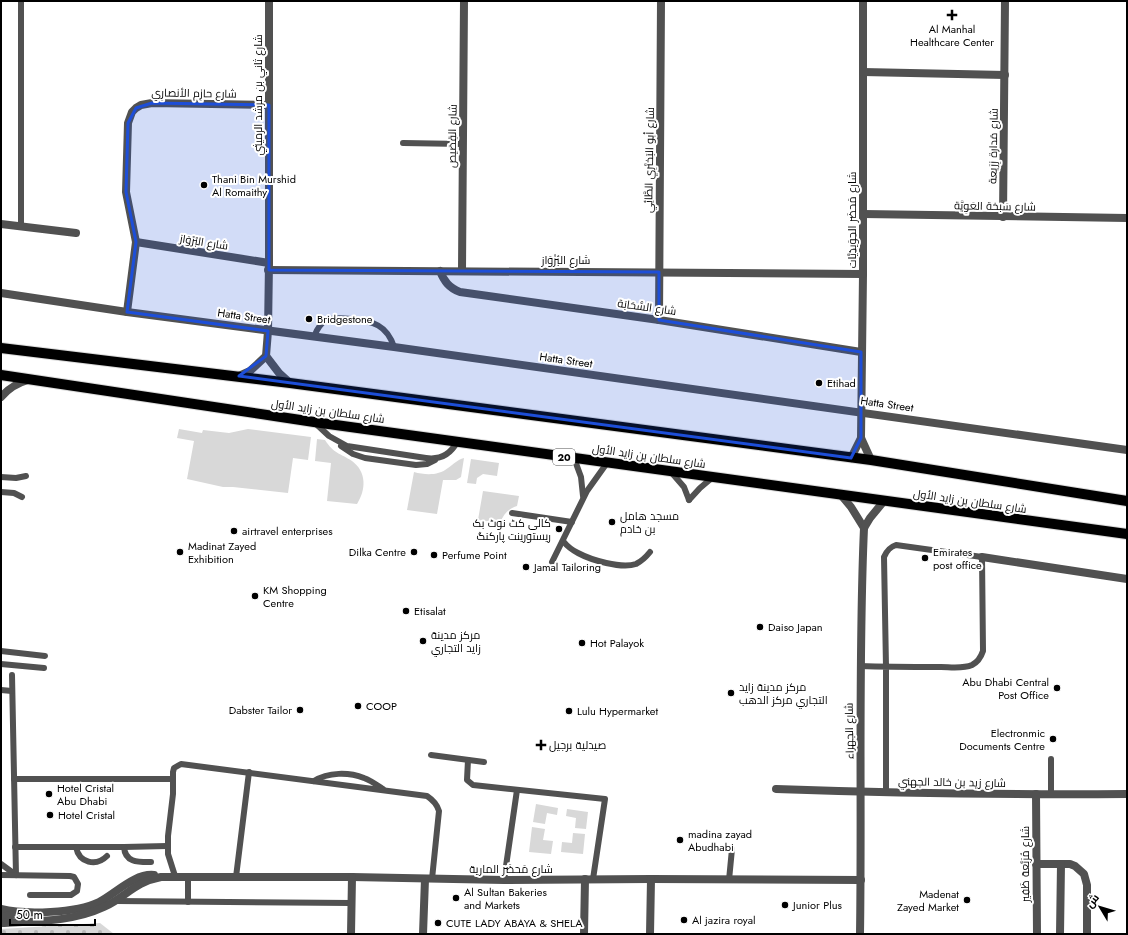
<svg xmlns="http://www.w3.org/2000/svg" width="1128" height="935" font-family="Jost,Cairo,sans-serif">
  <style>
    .green { fill: #d8d8d8 }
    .cemetery { fill: url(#cemetery-stones) }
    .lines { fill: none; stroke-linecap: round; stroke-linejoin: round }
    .primary-casing { stroke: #dbdbdb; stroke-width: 12 }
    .service { stroke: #515151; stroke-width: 6 }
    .minor { stroke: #515151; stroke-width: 8 }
    .primary { stroke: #000; stroke-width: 10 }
    .marked { fill: #1d4ed8; fill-opacity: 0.2; stroke: #1d4ed8; stroke-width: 3; stroke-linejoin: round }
    .poi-dot { fill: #000; stroke: #fff; stroke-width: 1.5 }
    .labels { text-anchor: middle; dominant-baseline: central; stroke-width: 4; stroke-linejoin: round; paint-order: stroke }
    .shield { fill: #fff; stroke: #4c4c4c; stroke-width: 1 }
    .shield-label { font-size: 10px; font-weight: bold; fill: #000 }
    .poi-label { font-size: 11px; fill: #000; stroke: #fff; text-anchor: start }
    .street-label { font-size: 11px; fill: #000; stroke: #fff }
  </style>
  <defs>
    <pattern id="cemetery-stones" width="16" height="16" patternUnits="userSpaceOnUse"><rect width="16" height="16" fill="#d8d8d8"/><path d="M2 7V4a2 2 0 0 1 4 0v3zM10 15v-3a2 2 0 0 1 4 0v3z" fill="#b8b8b8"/></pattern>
  </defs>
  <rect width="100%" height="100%" fill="#fff"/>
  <g class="green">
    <path d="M179 429 202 433 203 430 229 433 248 429 311 437 308 460 293 458 288 493 233 487H223L187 479 194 441 177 438Z"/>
    <path d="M317 439 325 440C334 454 340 453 352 461 367 472 366 490 357 504L327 501 331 463 315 461Z"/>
    <path d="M464 458 461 477 456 480H443L437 514 407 510 414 472C425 475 438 476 448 468 454 464 457 460 464 458Z"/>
    <path d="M471 459 499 463 497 476 483 474 477 478 476 484 467 483Z"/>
    <path d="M483 491 519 496 517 506C508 509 504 514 500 523L478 520Z"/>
    <path d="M536 804 558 808 557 815 547 813 545 824 533 822Z"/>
    <path d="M567 809 588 812 586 829 575 828 576 818 566 816Z"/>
    <path d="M532 827 545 829 543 840 553 841 551 854 529 852Z"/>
    <path d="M573 833 585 834 583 854 561 852 562 842 572 843Z"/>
  </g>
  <path class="cemetery" d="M100 923 114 934H1V929Z"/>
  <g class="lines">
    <g class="primary-casing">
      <g id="primary">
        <path d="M1 348 290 383 871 460 1127 501"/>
        <path d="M1 375 314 422 1127 534"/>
      </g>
    </g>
    <g class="service">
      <path d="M403 143 463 144"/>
      <path d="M21 226V1"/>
      <path d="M314 337C321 317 332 317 351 319 373 321 387 325 394 347"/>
      <path d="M314 422 329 436 347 446 426 458C440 460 450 455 457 442"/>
      <path d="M341 446 353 454 365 458 416 465 427 464 435 460"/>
      <path d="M574 458 581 477 583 496"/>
      <path d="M671 472 684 487 689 500"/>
      <path d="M1 477 16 478 26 476"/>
      <path d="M1 492 14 493 22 497"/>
      <path d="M689 500 700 488 713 477"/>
      <path d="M512 513 572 522"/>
      <path d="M563 541C567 546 572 550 578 553 591 560 621 569 636 564 642 561 646 557 650 552"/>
      <path d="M552 562 587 491 607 463"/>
      <path d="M1 651 45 656"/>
      <path d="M1 664 44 668"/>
      <path d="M860 666C887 667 914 667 941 667 950 667 963 669 972 665 978 662 981 657 983 651L982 557 896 545C890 547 887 550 884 557L886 667V792"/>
      <path d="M12 675 16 875"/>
      <path d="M1 690 12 691"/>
      <path d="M431 755 484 762"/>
      <path d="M468 760 467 780 473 785 605 799 593 879"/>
      <path d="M14 779H172"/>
      <path d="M314 781C328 772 349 772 364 778 370 780 377 785 383 789"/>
      <path d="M1051 794V759"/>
      <path d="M15 847H124L167 846"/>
      <path d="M76 847C79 863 96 867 107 856"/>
      <path d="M124 847C125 863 139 862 151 862"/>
      <path d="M1 864 16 875"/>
      <path d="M1 875 70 876 74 877 78 884 77 891 71 895H30"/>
      <path d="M175 876 168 854V836L173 794V772L174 768 181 764 427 796C433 800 437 804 439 811L432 879"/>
      <path d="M188 876V902"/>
      <path d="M236 877 249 772"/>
      <path d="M504 880 517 790"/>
      <path d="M729 880 732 849"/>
      <path d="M116 901 351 903"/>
    </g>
    <g class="minor">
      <path d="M863 1V274L861 438 871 460"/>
      <path d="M863 72 1005 75"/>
      <path d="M863 214 1127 218"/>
      <path d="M1003 217 1005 1"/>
      <path d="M1 224 76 233"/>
      <path d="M136 242 269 263"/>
      <path d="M268 270 863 274"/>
      <path d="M462 270 464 1"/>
      <path d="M440 271C444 281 449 288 460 292L659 320 861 352"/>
      <path d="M1 293 127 312 394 347 1127 450"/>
      <path d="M127 312 136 242 126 192 128 123 132 112 136 108 141 105 152 103 269 105"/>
      <path d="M659 320 661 1"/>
      <path d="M266 356 279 373 290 383"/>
      <path d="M239 376 250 371 266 356 268 331 269 263V1"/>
      <path d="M1 397C9 388 17 383 28 380"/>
      <path d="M851 458 861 438"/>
      <path d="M841 495 851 507 864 528"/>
      <path d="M982 557 1127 579"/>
      <path d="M776 789C893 793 1010 795 1127 794"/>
      <path d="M1036 794 1037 934"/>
      <path d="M1036 864H1070L1075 866 1084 874 1087 885V934"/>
      <path d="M1 909C26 915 76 913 99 902 116 893 135 873 154 875"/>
      <path d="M1 917 17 914"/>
      <path d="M1 923C36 921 72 922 104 907 126 897 134 882 161 877H352L504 880 651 879 861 880"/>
      <path d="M351 934 352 877"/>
      <path d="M423 934 425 879"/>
      <path d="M584 934 585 879"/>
      <path d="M650 934 651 879"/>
      <path d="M860 934C862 799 858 663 864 528L870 518 884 501"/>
      <path d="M1060 934 1061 864"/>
    </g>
    <use href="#primary" class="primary"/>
  </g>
  <path class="marked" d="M152 103 269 105V270L659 272V320L861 352V438L851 458 239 376 266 356 268 331 127 312 136 242 126 192 128 123 136 108Z"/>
  <g class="poi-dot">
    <path d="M950 9h4v4h4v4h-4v4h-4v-4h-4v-4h4z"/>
    <circle cx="204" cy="185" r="4"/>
    <circle cx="309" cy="319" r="4"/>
    <circle cx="819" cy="383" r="4"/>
    <circle cx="612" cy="522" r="4"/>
    <circle cx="559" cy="529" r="4"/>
    <circle cx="234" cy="531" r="4"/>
    <circle cx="180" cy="552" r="4"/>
    <circle cx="414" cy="552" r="4"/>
    <circle cx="434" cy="555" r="4"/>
    <circle cx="925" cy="558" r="4"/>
    <circle cx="526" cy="567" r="4"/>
    <circle cx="255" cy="596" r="4"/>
    <circle cx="406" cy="611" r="4"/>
    <circle cx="760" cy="627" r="4"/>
    <circle cx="423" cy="641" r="4"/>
    <circle cx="582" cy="643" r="4"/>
    <circle cx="1057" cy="688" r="4"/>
    <circle cx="731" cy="693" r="4"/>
    <circle cx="358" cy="706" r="4"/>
    <circle cx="300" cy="710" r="4"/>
    <circle cx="569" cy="711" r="4"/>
    <circle cx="1053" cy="739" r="4"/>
    <path d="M539 739h4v4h4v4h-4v4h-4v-4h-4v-4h4z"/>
    <circle cx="49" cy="794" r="4"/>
    <circle cx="50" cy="815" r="4"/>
    <circle cx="680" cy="840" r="4"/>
    <circle cx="456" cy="898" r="4"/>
    <circle cx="967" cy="900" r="4"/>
    <circle cx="785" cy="905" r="4"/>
    <circle cx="684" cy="920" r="4"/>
    <circle cx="438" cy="923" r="4"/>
  </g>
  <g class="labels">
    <rect class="shield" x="553" y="449" width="22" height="16" rx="3"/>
    <g class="shield-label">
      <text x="564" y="457">20</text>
    </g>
    <g class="poi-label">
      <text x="952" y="29" text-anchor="middle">Al Manhal<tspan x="952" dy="13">Healthcare Center</tspan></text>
      <text x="212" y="179">Thani Bin Murshid<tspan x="212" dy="13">Al Romaithy</tspan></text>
      <text x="317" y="319">Bridgestone</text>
      <text x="827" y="383">Etihad</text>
      <text x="620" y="516">مسجد هامل<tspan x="620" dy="13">بن خادم</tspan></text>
      <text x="551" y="523" text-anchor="end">کالی کٹ نوٹ بک<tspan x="551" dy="13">ریستورینت پارکنگ</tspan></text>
      <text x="242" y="531">airtravel enterprises</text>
      <text x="188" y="546">Madinat Zayed<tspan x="188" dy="13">Exhibition</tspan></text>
      <text x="406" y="552" text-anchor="end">Dilka Centre</text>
      <text x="933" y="552">Emirates<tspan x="933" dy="13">post office</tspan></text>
      <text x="442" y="555">Perfume Point</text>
      <text x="534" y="567">Jamal Tailoring</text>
      <text x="263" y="590">KM Shopping<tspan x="263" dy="13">Centre</tspan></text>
      <text x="414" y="611">Etisalat</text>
      <text x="768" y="627">Daiso Japan</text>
      <text x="431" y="635">مركز مدينة<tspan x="431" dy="13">زايد التجاري</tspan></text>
      <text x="590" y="643">Hot Palayok</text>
      <text x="1049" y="682" text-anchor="end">Abu Dhabi Central<tspan x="1049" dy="13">Post Office</tspan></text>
      <text x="739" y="687">مركز مدينة زايد<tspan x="739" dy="13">التجاري مركز الدهب</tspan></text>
      <text x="366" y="706">COOP</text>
      <text x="292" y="710" text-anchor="end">Dabster Tailor</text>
      <text x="577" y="711">Lulu Hypermarket</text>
      <text x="1045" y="733" text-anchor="end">Electronmic<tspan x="1045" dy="13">Documents Centre</tspan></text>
      <text x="549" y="745">صيدلية برجيل</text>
      <text x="57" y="788">Hotel Cristal<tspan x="57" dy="13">Abu Dhabi</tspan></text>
      <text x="58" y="815">Hotel Cristal</text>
      <text x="688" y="834">madina zayad<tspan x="688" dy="13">Abudhabi</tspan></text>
      <text x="464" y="892">Al Sultan Bakeries<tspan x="464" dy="13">and Markets</tspan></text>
      <text x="959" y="894" text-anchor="end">Madenat<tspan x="959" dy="13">Zayed Market</tspan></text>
      <text x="793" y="905">Junior Plus</text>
      <text x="692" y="920">Al jazira royal</text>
      <text x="446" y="923">CUTE LADY ABAYA &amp; SHELA</text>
    </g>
    <g class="street-label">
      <text transform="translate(194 93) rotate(1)">شارع حازِم الأنصارِي</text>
      <text transform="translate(258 95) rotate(-90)">شارع ثاني بن مرشد الرميثي</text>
      <text transform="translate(452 136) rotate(-89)">شارع القِصَيص</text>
      <text transform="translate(993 146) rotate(-89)">شارع مَدارة زِرَيعة</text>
      <text transform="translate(649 160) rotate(-89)">شارع أبو البَختَرِي الطَّائِي</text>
      <text transform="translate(995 206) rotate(1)">شارع سَبخة العَوِيَّة</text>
      <text transform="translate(852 220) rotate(-90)">شارع مَحضَر الحِوَيذِيَّات</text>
      <text transform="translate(204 242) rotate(9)">شارع البُرْوَاز</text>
      <text x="566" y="260">شارع البُرْوَاز</text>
      <text transform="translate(647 307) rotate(8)">شارع السَّحَابَة</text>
      <text transform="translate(244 316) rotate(8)">Hatta Street</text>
      <text transform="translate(566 360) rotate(8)">Hatta Street</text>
      <text transform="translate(887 404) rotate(8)">Hatta Street</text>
      <text transform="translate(328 411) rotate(8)">شارع سلطان بن زايد الأول</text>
      <text transform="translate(649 456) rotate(8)">شارع سلطان بن زايد الأول</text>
      <text transform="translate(970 501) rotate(8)">شارع سلطان بن زايد الأول</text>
      <text transform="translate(849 731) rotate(-91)">شارع الجهراء</text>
      <text transform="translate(952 782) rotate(1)">شارع زيد بن خالد الجهني</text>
      <text transform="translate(1025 864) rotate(-90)">شارع مُرَبَّعة ظَفِير</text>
      <text x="511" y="869">شارع مَحضَر المارية</text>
    </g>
  </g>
  <rect width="1128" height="935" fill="none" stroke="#000000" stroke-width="4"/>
  <g transform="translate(1100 907) rotate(308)" stroke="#ffffff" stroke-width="3" paint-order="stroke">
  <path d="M0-3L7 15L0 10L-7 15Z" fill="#000000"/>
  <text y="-6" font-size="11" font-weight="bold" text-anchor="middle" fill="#000000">ش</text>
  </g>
  <path d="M10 919v6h85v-6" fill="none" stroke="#000000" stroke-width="2"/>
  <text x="16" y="919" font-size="12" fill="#000000" stroke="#ffffff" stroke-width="3" paint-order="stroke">50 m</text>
</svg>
